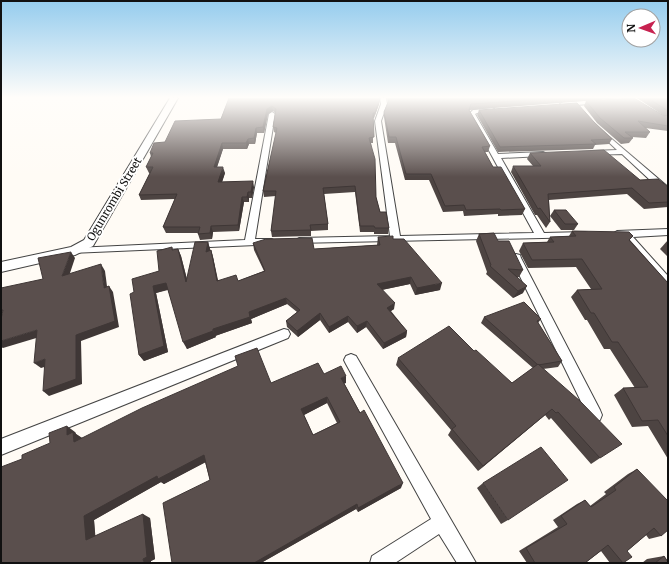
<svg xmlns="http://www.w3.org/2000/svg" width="669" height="564" font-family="Merriweather,serif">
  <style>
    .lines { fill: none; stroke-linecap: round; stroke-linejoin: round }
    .minor-casing { stroke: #444; stroke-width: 2 }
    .tertiary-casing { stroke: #444; stroke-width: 2 }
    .minor { fill: #fff; fill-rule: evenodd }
    .tertiary { fill: #fff; fill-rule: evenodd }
    .wall { fill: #4d4442; fill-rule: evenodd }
    .shaded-wall { fill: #3f3736 }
    .building { fill: #5a4f4d; stroke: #3f3736; fill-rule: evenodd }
    .labels { text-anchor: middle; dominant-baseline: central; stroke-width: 4; stroke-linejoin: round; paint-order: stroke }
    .street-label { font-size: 11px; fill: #111; stroke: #fff }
  </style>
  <rect width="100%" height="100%" fill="#fffbf5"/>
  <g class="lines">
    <g class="minor-casing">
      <g id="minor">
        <path d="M380 98H386L387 104 381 121 400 236 534 233 469 114 473 110 492 108 494 109V111L477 113 475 114 498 154 543 152 547 154 543 156 501 158 544 233 585 232 588 233 590 235 588 237 295 243 294 241 299 238 390 236 375 121 381 104Z"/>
        <path d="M600 100 602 101V103L563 106 560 104 563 102Z"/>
        <path d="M272 112 275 114 255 239H272L277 242 276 244 71 253 70 251 75 248 245 240 269 114Z"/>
        <path d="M600 129 668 187V195L665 194 622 154 589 155 588 153 592 151 617 150 598 132V130Z"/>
        <path d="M668 229V235L633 237 668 276V287L664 286 622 237 614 236 612 234 617 231Z"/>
        <path d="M516 254 520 255 521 258 600 410 602 415 600 420 595 422 590 420 511 258 512 255Z"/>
        <path d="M284 329 288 330 290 334 288 338 1 455V439Z"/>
        <path d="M351 354 356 356 476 563H457L439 534 395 563H370L372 556 431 519 346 364 344 360 346 356Z"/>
      </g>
    </g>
    <g class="tertiary-casing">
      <path id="tertiary" d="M170 98H178L93 246 75 255 1 272V262L71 247 84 240Z"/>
    </g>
    <use href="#minor" class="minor"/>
    <use href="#tertiary" class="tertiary"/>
  </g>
  <g class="wall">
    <path d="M229 98 379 104 374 118H373V143H371L376 197 380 212 389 228 388 234H374V232H360L355 192 324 194 328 224V230L311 231V236L272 237 271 231 276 196 264 197 263 191 276 133 274 132 273 127 275 113 273 111 268 114 264 133H257L255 144H249L247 149H223L217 167 225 173 222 182 254 187 252 198H249V202H244L239 231 213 232 212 239 200 240 198 234V233H166L163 227 175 199 141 200 139 195 150 173H149L146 167 151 157 150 153 165 142 221 119Z"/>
    <path d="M386 98H622L470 110H469L490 146 488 152H485L493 167 525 209 522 215 498 216V214L464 216 463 211 443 212 429 180H405L395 143H388L384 117V112L388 102 387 98Z"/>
    <path d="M637 98H668V131L645 128 650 132 646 138 632 137 633 138 629 143 621 144 597 123 584 106 586 101 664 116Z"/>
    <path d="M479 110 594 122 612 139 609 144 595 145 593 149 498 152 477 115Z"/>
    <path d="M530 153 640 180 668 187V207L644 209 627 194 549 200 550 222 546 228 537 215H535L511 172 513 166H533L527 159Z"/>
    <path d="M554 210 578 224 574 230H561L550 216Z"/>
    <path d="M572 231 630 240 668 283V459L648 426 632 427 614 395 623 388H635L610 349H604L587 320H585L571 297 577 290 591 289 576 267 528 268 519 251 523 243 547 242 550 237 569 236Z"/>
    <path d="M479 234 523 270 519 277H517L523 293 513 298 486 274 487 272 476 241Z"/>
    <path d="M378 237 393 239 440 290 415 295 410 284 382 290 394 309 391 311 407 331 406 337 383 349 366 327 357 333 348 322 329 333 320 320 298 337 287 327 286 321 297 312 287 304 251 319 252 323 215 336 216 337 187 349 168 290 156 293 168 352 144 361 139 355 134 292 159 271 172 247 173 250 178 249 181 256 187 279 208 242 210 249V251L211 250 213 257 218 280 238 281 264 271 254 250 253 243 314 249 377 245Z"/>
    <path d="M668 240V257L660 249Z"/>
    <path d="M484 317 541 319 538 323 562 361 558 367 543 369 600 458 591 464 551 418 549 420 545 415 478 471 448 435 451 430 396 365 398 358 474 351 512 383 533 368 481 323Z"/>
    <path d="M324 374 346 383H344L401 488 358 512 356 509 261 563H172L210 480 205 462 164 484 161 482 94 520 95 536 150 518 155 559 151 561 1 563 22 459 75 432 76 434 82 438 271 383ZM327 403 337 423 313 435 304 415Z"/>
    <path d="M637 469 661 536 649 539 646 535 627 551 623 563H610L601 551 585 563H527L519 551 558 527 553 520 577 504 585 500 590 506 606 494 604 492 628 474Z"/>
    <path d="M483 483 508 520 501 524 477 488Z"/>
    <path d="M664 556 667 561 668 560V563H642L647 559Z"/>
  </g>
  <g class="shaded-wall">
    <path d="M380 99 379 104 374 118 375 113Z"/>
    <path d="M272 106 273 111 268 114 264 133 263 127 267 109Z"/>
    <path d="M256 128 257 133 255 144 254 138Z"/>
    <path d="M248 139 249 144 247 149 246 143Z"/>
    <path d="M222 143 223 149 215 173 214 167Z"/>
    <path d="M223 167 225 173 220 188 218 182Z"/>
    <path d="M253 181 254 187 252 198 251 192Z"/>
    <path d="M248 192 249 198V202L247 197Z"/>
    <path d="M242 197 244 202 239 231 238 225Z"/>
    <path d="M211 226 213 232 212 239 210 233Z"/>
    <path d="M208 242 210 249 208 258 206 252Z"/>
    <path d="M178 249 181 256 189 288 186 282Z"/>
    <path d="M211 250 213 257 219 287 217 281Z"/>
    <path d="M71 252 75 258 67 282 62 276Z"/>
    <path d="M101 264 105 271 108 294 104 288Z"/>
    <path d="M411 277 410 284 376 291 377 284Z"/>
    <path d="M166 283 169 289 156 293 168 352 144 361 139 355 153 286Z"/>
    <path d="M442 283 440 290 415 295 417 288Z"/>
    <path d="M109 286 113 292 119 327 81 341 82 384 49 396 43 391 76 335Z"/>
    <path d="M527 286 523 293 513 298 518 291Z"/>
    <path d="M286 298 287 304 251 319 252 323 215 336 213 329 249 312Z"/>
    <path d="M395 303 394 309 386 314 387 308Z"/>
    <path d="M1 310H3L1 318Z"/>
    <path d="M320 313V320L298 337 297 331Z"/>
    <path d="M348 316V322L329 333V327Z"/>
    <path d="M367 321 366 327 357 333V326Z"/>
    <path d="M37 330 43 336 3 348 1 347V341Z"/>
    <path d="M213 331 216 337 187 349 183 342Z"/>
    <path d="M407 331 406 337 383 349 384 343Z"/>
    <path d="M1 353 2 354 1 362Z"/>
    <path d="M45 359 51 365 41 368 34 363Z"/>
    <path d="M346 376V383L341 385V378Z"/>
    <path d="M327 397V403L302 416 301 409Z"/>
    <path d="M552 409 545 415 478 471 483 466Z"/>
    <path d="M67 426 75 432 76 434 82 438 74 442 67 435Z"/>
    <path d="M204 455 208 461 164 484 161 482 94 520 96 543 86 540 84 516 157 476Z"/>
    <path d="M403 483 401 488 358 512V508Z"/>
    <path d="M357 504 356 509 261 563H254Z"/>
    <path d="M143 514 150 518 155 559 151 561V563H144Z"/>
  </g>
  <g class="building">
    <path d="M229 98H380V99L375 113H373L374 137 369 138 375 159 376 197 380 212H386L389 228H375L374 226H360L355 186 323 188 328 224 310 225 311 230 271 231 276 191H263L277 128 273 127 276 109 272 106 267 109 263 127 256 128 254 138 248 139 246 143H222L214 167H223L218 182 253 181 251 192H248L247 197H242L238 225 211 226 210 233 198 234 200 227H163L177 194 139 195 153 167H146L153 153H150L154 143 165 142 175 121 221 119Z"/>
    <path d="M389 98H561L471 104 469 110 490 146 482 147 493 167H501L525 209 501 210 500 209 466 210 464 205 445 206 431 174H406L396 137H389L384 112 389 100Z"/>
    <path d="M634 98 664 116 668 115V126L638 121 650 132H625L633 138H624L600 118 586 101Z"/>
    <path d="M648 98H668V111Z"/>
    <path d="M577 103 594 122 612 139 591 140 596 144 500 147 479 110Z"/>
    <path d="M604 150 640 180 658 179 668 187V202L649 203 632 188 548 194 550 222 540 208 538 209 513 166H541L530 153Z"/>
    <path d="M554 210H566L578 224H565Z"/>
    <path d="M572 231 629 232 633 236 629 240 668 283V436L658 420 642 421 623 388 648 387 618 342H612L594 313H591L577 290 602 289 582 259 532 260 523 243 554 242 550 237 576 236Z"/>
    <path d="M494 233 498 241H509L523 270 508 269 527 286 518 291 490 266 491 265 479 234Z"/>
    <path d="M393 236V239H404L442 283 417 288 411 277 377 284 395 303 387 308 407 331 384 343 367 321 357 326 348 316 329 327 320 313 297 331 286 321 300 310 286 298 249 312 250 317 213 329V331L183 342 166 283 153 286 164 346 139 355 130 294 134 292 132 279 159 271 157 251 172 247V250L178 249 186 282 195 242H208L206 252 211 250 217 281 236 275 238 281 265 271 253 243 266 239 312 238 314 249 380 245 378 237Z"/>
    <path d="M71 252 62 276 101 264 104 288 109 286 115 321 76 335V379L43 391 45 359 34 363 37 330 1 341V319L3 310H1V288L43 279 38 258Z"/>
    <path d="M524 302 541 319 537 321 562 361 538 365 484 317Z"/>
    <path d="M449 326 474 351 476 350 512 383 538 364 580 401 622 444 600 458 558 412 556 413 552 409 483 466 452 429 456 426 398 358Z"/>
    <path d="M257 348 271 383 318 363 324 374 341 366 346 376 341 378 360 413 364 410 403 483 358 508 357 504 254 563H172L163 503 210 480 204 455 158 479 157 476 84 516 86 540 143 514 147 557 143 559 144 563H1V467L22 459V455L50 443 49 433 67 426V435L73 432 74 442 142 408 238 366 235 356ZM327 397 340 422 313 435 301 409Z"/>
    <path d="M541 447 568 480 508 520 483 483Z"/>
    <path d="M637 469 668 501V530L661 536 654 528 627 551 632 557 623 563 608 545 585 563H535L526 548 567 524 561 516 585 500 591 507 616 490 614 487Z"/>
    <path d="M664 556 668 562V563H655Z"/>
  </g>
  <linearGradient id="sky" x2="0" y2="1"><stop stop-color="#95ccee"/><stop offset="0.55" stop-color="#fffdfa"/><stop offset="1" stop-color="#fffdfa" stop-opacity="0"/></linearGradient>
  <rect width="669" height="177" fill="url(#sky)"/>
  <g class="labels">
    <g class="street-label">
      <text transform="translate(114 199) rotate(-59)">Ogunrombi Street</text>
    </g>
  </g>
  <rect width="669" height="564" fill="none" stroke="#111111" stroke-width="4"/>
  <g transform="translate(641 28) rotate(268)"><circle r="19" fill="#ffffff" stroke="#a0a0a0"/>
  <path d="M0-3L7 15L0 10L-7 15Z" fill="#c72250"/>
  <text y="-6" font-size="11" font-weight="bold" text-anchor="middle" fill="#111111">N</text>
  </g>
</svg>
